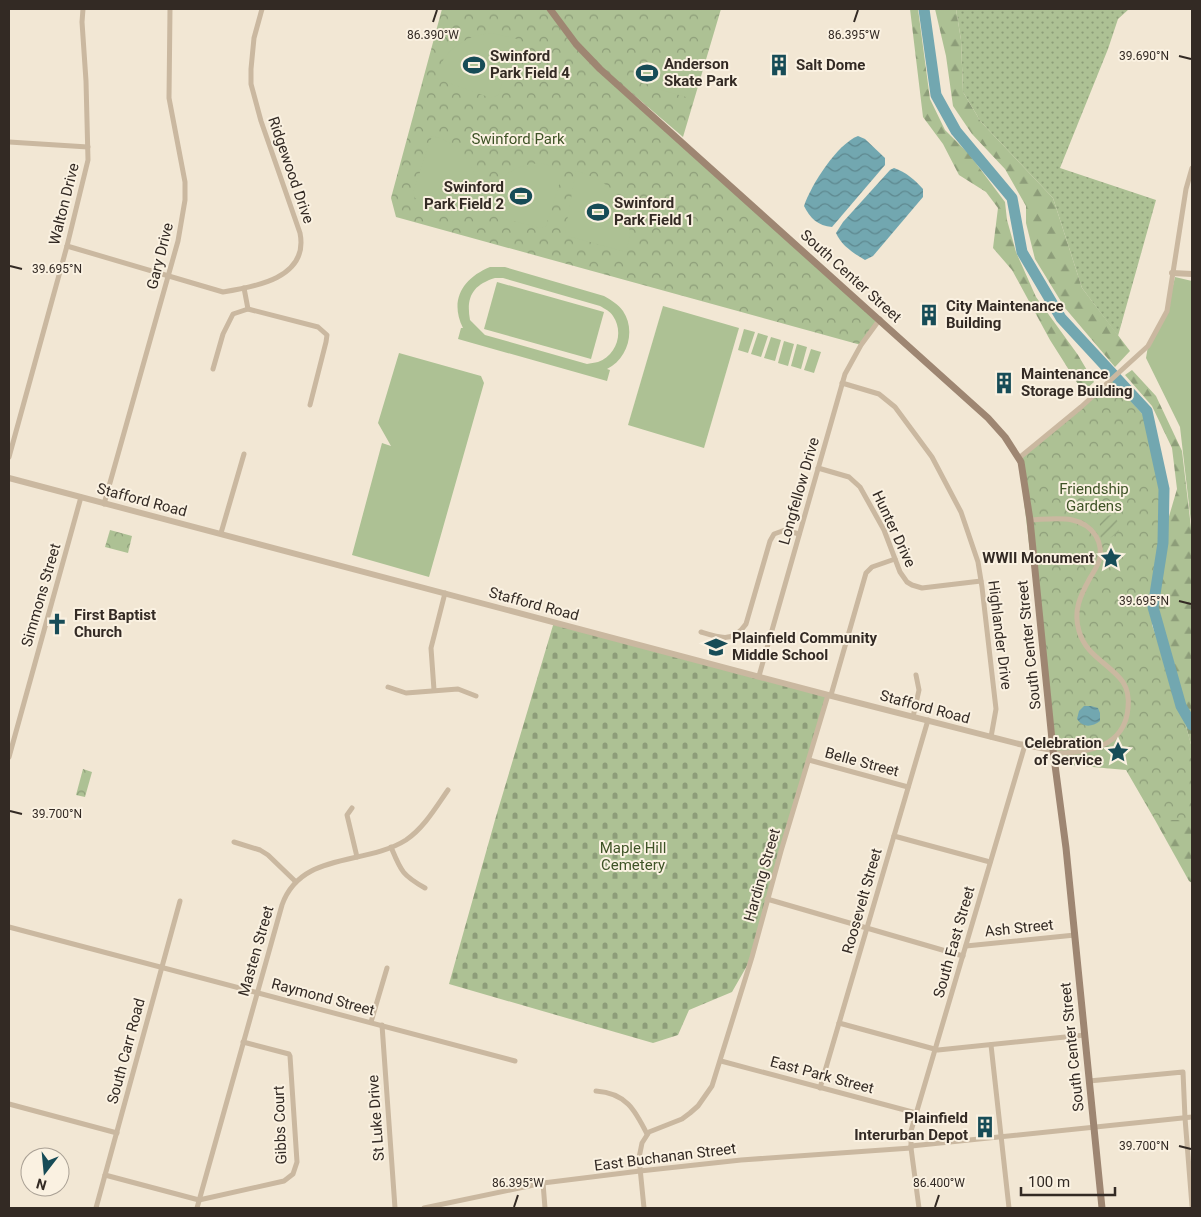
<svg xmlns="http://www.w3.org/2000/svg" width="1201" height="1217" font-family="Roboto,sans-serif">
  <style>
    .grass { fill: url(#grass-dots) }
    .forest { fill: url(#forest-firs) }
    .cemetery { fill: url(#cemetery-stones) }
    .park { fill: url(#park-crowns) }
    .garden { fill: url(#garden-furrows) }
    .pitch { fill: #adc194; fill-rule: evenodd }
    .water { fill: url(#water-waves) }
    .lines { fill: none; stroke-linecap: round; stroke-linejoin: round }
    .river { stroke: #72a7b0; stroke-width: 11 }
    .minor { stroke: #cab8a0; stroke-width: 5 }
    .tertiary { stroke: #cab8a0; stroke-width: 6 }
    .secondary { stroke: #9e8672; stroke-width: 7 }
    .ticks { fill: none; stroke: #332a24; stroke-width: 2 }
    .labels { text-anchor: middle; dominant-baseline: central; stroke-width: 4; stroke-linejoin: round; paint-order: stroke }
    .poi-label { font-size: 15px; font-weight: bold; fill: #332a24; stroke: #faf1e1; text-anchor: start }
    .park-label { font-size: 15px; fill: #3e5326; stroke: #faf1e1 }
    .street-label { font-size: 15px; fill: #332a24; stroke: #faf1e1 }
    .ticks-label { font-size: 12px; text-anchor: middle; fill: #332a24; stroke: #faf1e1; stroke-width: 4; stroke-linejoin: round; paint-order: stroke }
  </style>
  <defs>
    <pattern id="grass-dots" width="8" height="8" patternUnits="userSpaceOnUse" patternTransform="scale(1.25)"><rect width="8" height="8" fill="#adc194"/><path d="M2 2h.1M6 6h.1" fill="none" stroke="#8d9d79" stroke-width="1.8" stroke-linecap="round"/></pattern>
    <pattern id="forest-firs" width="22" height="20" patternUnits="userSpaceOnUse" patternTransform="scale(1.25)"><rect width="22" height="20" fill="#adc194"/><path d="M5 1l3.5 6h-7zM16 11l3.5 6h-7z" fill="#8d9d79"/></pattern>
    <pattern id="cemetery-stones" width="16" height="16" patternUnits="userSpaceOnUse" patternTransform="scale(1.25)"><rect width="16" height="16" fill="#adc194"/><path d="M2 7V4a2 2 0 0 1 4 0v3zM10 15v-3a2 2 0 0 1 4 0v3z" fill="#8d9d79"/></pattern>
    <pattern id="park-crowns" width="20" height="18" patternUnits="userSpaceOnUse" patternTransform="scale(1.25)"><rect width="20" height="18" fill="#adc194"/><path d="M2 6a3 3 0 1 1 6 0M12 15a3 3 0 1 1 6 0" fill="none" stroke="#8d9d79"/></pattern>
    <pattern id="garden-furrows" width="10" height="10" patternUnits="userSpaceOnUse" patternTransform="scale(1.25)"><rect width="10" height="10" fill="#adc194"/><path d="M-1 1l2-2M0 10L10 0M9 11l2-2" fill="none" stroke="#8d9d79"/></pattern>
    <pattern id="water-waves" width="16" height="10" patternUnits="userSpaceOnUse" patternTransform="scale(1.25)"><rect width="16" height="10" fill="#72a7b0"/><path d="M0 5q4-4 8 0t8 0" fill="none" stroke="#5e888f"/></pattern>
  </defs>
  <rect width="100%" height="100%" fill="#f2e7d4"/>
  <path class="grass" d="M956 9H1129L1118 19 1108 49 1060 168 1156 200 1118 336 1082 288 1053 198 981 122 963 92 961 40Z"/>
  <g class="forest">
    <path d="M910 9H918L930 99 945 130 969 154 1005 202 1007 220 1016 252 1036 297 1078 355 1094 382 1083 392 1050 340 1012 270 993 248 998 208 986 192 959 175 943 144 923 117Z"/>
    <path d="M935 9H956L961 40 963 92 981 122 1053 198 1082 288 1130 351 1115 367 1065 308 1035 259 1026 223V206L1005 169 972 134 953 106 946 56Z"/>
    <path d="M1132 370 1156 396 1182 451 1192 536V748L1184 719 1152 622 1163 537 1177 489 1172 448 1152 406 1125 375Z"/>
    <path d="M1155 820H1192V883L1189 881Z"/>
  </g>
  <path class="cemetery" d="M554 622 828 695 752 957 732 992 689 1010 678 1035 653 1043 449 984 495 820Z"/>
  <g class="park">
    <path d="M442 9H721L683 137 586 54 880 319 861 345 396 217 391 198Z"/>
    <path d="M1111 379 1145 417 1164 489 1163 543 1152 625 1177 693 1192 748V820H1155L1126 770 1059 764 1053 750 1019 458Z"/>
    <path d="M110 530 132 536 128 553 105 547Z"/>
    <path d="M83 769 92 772 85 797 76 795Z"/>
  </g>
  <path class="garden" d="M1112 515C1119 521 1120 525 1118 533L1110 538 1105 536 1101 538 1100 534 1102 532C1100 523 1097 524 1105 516Z"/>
  <g class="pitch">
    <path d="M492 33 517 39 498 95 491 98 435 78C443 51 464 35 492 33Z"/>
    <path d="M666 61 694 70 686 97 658 89Z"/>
    <path d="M432 136C467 144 485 179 474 212L415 198 413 193Z"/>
    <path d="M540 163 564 169 546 226 540 228 483 213C489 183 510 165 540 163Z"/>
    <path d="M576 171C616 182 639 210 626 252L568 236 565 232Z"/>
    <path d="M490 267H505L604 296C611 300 618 304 623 311 636 330 628 359 607 369L610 370 607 381 458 339 461 328H463C449 300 463 278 490 267ZM495 278H503L600 306C605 309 610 311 613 316 624 332 617 355 598 362 595 363 590 363 587 364L485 335 470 320C466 298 472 285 495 278Z"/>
    <path d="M1175 277 1192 281V531L1180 427 1146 358 1148 346 1167 311Z"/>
    <path d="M497 282 604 312 591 359 484 329Z"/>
    <path d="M663 306 739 328 704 448 628 425Z"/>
    <path d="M744 329 755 332 748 353 738 350Z"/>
    <path d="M758 333 768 336 761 357 751 354Z"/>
    <path d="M771 337 781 340 775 361 764 358Z"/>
    <path d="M784 341 794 344 788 366 778 363Z"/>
    <path d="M797 344 807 347 801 369 791 366Z"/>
    <path d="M811 349 821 352 814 373 804 370Z"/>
    <path d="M399 353 481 376 484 383 429 577 352 555 382 443 391 446 378 423Z"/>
  </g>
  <g class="water">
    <path d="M858 136 865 139 885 158V165L832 227C818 226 810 218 804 206 811 185 837 144 858 136Z"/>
    <path d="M894 168C906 172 915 180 923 189V197L873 256 865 260C853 253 841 245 836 233L843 222 890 170Z"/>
    <path d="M1084 706H1091L1098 708 1100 713V721C1092 727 1083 728 1077 719L1079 711Z"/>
  </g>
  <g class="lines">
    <path class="river" d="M924 9 936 95 956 131 1012 198 1022 252 1061 318 1147 411 1164 489 1163 543 1153 607 1181 706 1192 725"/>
    <g class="minor">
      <path d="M9 142 88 147"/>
      <path d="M67 246 223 292C255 287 309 278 300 233L261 121 251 84V69L254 38 262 9"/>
      <path d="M244 288 248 309"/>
      <path d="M213 369 223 334 233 314 248 309 318 327 327 335 326 342 310 405"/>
      <path d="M842 383 879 394 895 407 932 457 961 512 978 562 982 587 996 709 991 737"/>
      <path d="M9 457 67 246 88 160 86 81 82 22 83 9"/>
      <path d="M1019 458 1081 407 1148 346 1167 311 1186 189 1192 168"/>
      <path d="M818 468 849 477 860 487 884 530 900 572 907 582 912 585 922 588 981 581"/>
      <path d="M104 504 178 241 185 200V182L169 98 170 9"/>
      <path d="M1030 520C1054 519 1081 513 1096 536 1100 543 1102 553 1099 561 1097 567 1093 573 1090 578 1080 596 1073 611 1079 631 1086 656 1109 663 1123 682 1128 690 1129 699 1128 708 1125 747 1086 754 1053 753"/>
      <path d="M221 533 244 454"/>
      <path d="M701 632C720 638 733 643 746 624L770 541 774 534 785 530 799 534"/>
      <path d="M759 676 845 374 861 345 880 319"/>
      <path d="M388 687 406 693 458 689 476 696"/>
      <path d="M434 690 431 648 445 593"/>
      <path d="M831 695 866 573 872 567 895 559"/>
      <path d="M913 717 919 690 916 675"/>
      <path d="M9 757 81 497"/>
      <path d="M809 760 908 787"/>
      <path d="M352 808 347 815 357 857"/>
      <path d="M894 836 990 862"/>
      <path d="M234 842 260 850 268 855 296 882"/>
      <path d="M391 847C401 871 402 875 425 888"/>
      <path d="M767 899 963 956"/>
      <path d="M9 927 515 1061"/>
      <path d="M966 946 1075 935"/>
      <path d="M371 1022 387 968"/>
      <path d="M839 1023 938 1050 1085 1035"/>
      <path d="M382 1025 395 1208"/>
      <path d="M991 1045 1009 1208"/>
      <path d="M721 1061 916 1113"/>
      <path d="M1089 1081 1183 1072 1185 1118 1192 1206"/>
      <path d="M820 1088 928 720"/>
      <path d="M596 1091C626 1093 635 1110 647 1134"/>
      <path d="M9 1104 117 1133"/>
      <path d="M911 1146 1192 1117"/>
      <path d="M105 1175 199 1200 284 1181 293 1174 297 1162 290 1056 289 1054 243 1042"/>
      <path d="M543 1183 545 1208"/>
      <path d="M96 1208 180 901"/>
      <path d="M197 1208 282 905C301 851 365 866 406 840 424 828 436 807 448 790"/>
      <path d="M424 1208 543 1183 640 1171 741 1160 911 1148"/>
      <path d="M644 1208 639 1158 642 1143 649 1132 682 1119 690 1113 698 1106 712 1086 752 957 781 851 828 695"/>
      <path d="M919 1208 911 1148V1131L1025 745"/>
    </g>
    <g class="tertiary">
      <path d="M1172 273 1192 274"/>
      <path d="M9 478 828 695 1019 744 1053 750"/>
    </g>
    <path class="secondary" d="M550 9 576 44 600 69 988 418 1005 437 1021 462 1030 520 1053 750 1066 848 1102 1208"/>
  </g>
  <path class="ticks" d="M433 22 437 10M854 22 858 10M1179 56 1191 59M10 266 22 269M1179 601 1191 604M10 811 22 814M1179 1146 1191 1149M514 1207 518 1195M935 1207 939 1195"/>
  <defs>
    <g id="stadium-bare" transform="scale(1.725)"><path d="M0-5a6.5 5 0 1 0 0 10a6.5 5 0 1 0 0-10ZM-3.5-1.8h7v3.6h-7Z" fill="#174c57" stroke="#faf1e1" stroke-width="2.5" paint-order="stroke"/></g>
    <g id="building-bare" transform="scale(1.725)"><path d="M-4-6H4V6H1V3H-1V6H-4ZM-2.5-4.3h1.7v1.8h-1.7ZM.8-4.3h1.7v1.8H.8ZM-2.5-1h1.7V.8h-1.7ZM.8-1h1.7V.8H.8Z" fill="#174c57" stroke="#faf1e1" stroke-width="2.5" paint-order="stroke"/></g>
    <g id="sight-bare" transform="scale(1.725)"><path d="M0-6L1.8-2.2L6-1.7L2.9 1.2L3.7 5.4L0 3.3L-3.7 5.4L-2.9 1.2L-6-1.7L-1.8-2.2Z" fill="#174c57" stroke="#faf1e1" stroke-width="2.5" paint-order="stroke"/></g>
    <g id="church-bare" transform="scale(1.725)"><path d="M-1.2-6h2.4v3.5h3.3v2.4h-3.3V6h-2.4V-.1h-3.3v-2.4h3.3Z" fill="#174c57" stroke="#faf1e1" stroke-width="2.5" paint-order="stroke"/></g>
    <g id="school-bare" transform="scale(1.725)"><path d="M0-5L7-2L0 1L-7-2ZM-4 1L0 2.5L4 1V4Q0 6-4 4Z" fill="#174c57" stroke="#faf1e1" stroke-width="2.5" paint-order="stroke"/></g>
  </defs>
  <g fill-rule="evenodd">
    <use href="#stadium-bare" x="474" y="65"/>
    <use href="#building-bare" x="779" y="65"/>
    <use href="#stadium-bare" x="647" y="73"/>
    <use href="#stadium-bare" x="521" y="196"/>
    <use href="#stadium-bare" x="598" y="212"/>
    <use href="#building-bare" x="929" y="315"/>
    <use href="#building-bare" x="1004" y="383"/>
    <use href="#sight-bare" x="1111" y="558"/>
    <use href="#church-bare" x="57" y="624"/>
    <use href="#school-bare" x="716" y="647"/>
    <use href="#sight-bare" x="1118" y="752"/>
    <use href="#building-bare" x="985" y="1127"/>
  </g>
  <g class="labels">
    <g class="poi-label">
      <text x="490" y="56">Swinford<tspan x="490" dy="17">Park Field 4</tspan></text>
      <text x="664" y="64">Anderson<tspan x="664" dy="17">Skate Park</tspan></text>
      <text x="796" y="65">Salt Dome</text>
      <text x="504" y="187" text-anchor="end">Swinford<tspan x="504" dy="17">Park Field 2</tspan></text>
      <text x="614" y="203">Swinford<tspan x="614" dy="17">Park Field 1</tspan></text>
      <text x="946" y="306">City Maintenance<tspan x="946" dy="17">Building</tspan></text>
      <text x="1021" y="374">Maintenance<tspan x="1021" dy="17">Storage Building</tspan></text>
      <text x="1094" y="558" text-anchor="end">WWII Monument</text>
      <text x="74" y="615">First Baptist<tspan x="74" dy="17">Church</tspan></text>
      <text x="732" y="638">Plainfield Community<tspan x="732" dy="17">Middle School</tspan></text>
      <text x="1102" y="743" text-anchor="end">Celebration<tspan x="1102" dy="17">of Service</tspan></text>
      <text x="968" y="1118" text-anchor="end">Plainfield<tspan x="968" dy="17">Interurban Depot</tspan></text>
    </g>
    <g class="park-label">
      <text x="518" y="139">Swinford Park</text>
      <text x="1094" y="489">Friendship<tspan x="1094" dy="17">Gardens</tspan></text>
      <text x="633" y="848">Maple Hill<tspan x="633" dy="17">Cemetery</tspan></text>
    </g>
    <g class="street-label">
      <text transform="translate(291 170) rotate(71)">Ridgewood Drive</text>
      <text transform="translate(64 204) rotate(-76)">Walton Drive</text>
      <text transform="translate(160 256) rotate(-76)">Gary Drive</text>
      <text transform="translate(851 276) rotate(42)">South Center Street</text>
      <text transform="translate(799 491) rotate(-74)">Longfellow Drive</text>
      <text transform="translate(142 500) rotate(15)">Stafford Road</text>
      <text transform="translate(894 529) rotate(65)">Hunter Drive</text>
      <text transform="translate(41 595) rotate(-74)">Simmons Street</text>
      <text transform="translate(534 604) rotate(15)">Stafford Road</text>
      <text transform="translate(1000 635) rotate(83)">Highlander Drive</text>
      <text transform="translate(1029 645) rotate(-96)">South Center Street</text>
      <text transform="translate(925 707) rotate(15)">Stafford Road</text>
      <text transform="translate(862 762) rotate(15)">Belle Street</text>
      <text transform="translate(762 875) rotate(-74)">Harding Street</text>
      <text transform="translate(862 901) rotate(-74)">Roosevelt Street</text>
      <text transform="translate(1019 928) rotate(-6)">Ash Street</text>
      <text transform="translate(954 942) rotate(-74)">South East Street</text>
      <text transform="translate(256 951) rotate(-74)">Masten Street</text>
      <text transform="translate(323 997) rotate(15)">Raymond Street</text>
      <text transform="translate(1072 1047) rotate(-96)">South Center Street</text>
      <text transform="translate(126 1051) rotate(-75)">South Carr Road</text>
      <text transform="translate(822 1075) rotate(15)">East Park Street</text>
      <text transform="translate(376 1118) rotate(-94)">St Luke Drive</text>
      <text transform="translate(280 1125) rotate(-92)">Gibbs Court</text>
      <text transform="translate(665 1157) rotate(-7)">East Buchanan Street</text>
    </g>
  </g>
  <g class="ticks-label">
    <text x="433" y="39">86.390°W</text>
    <text x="854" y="39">86.395°W</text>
    <text x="1144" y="60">39.690°N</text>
    <text x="57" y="273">39.695°N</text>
    <text x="1144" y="605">39.695°N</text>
    <text x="57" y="818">39.700°N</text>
    <text x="1144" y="1150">39.700°N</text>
    <text x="518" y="1187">86.395°W</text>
    <text x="939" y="1187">86.400°W</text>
  </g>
  <rect width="1201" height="1217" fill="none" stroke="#332a24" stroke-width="20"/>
  <g transform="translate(45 1172) rotate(196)"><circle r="24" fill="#faf1e1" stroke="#aaa195"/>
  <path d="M0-4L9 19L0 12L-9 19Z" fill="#174c57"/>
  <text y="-8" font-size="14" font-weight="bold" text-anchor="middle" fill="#332a24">N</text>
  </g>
  <path d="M1021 1187v8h94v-8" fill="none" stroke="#332a24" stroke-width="2.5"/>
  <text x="1028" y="1187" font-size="15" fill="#332a24" stroke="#faf1e1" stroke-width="4" paint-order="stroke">100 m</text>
</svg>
